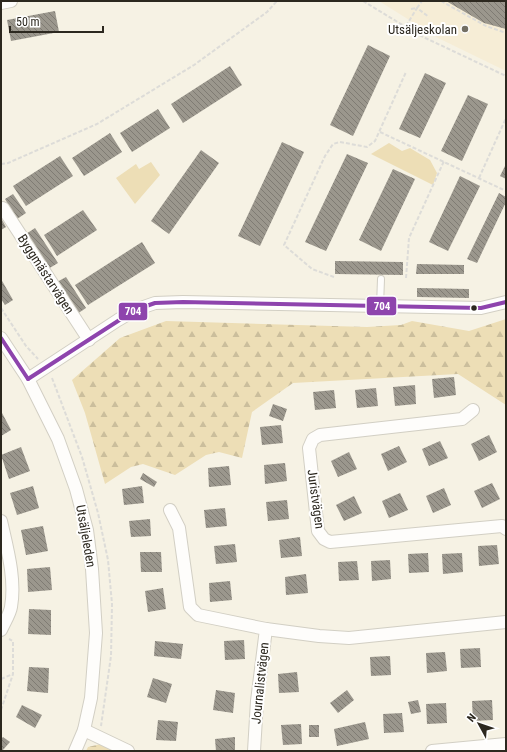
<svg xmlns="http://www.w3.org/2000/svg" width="507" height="752" font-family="'Roboto Condensed',sans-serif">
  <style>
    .built { fill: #f6edd6 }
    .green { fill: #eddeb6 }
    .forest { fill: url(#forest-firs) }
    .building { fill: url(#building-back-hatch) }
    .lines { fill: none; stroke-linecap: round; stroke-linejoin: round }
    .lane-casing { stroke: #d2cfc4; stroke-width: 8 }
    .street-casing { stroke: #d2cfc4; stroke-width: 14 }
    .path { stroke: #dddcd8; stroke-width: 2; stroke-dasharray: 4 2; stroke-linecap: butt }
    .lane { stroke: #fefdfb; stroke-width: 6 }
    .street { stroke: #fefdfb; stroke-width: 12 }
    .bus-1-casing { stroke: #fff; stroke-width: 7 }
    .bus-1 { stroke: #8e44ad; stroke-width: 4 }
    .poi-dot { fill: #736f64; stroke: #fff; stroke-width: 1.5 }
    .bus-dot { fill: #2c281f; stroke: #fff; stroke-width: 1.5 }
    .labels { text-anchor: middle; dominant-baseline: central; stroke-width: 4; stroke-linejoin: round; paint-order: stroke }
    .poi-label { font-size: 13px; fill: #2c281f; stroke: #fff; text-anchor: end }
    .street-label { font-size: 13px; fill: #2c281f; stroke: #fff }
    .line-badge { stroke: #fff; stroke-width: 1.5 }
    .badge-label { font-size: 11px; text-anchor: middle; font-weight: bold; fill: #fff }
  </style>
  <defs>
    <pattern id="forest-firs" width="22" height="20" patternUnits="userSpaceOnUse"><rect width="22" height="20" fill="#eddeb6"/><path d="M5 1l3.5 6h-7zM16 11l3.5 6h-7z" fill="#cbbe9c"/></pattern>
    <pattern id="building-back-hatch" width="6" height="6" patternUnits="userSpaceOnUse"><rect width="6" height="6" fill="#9b978d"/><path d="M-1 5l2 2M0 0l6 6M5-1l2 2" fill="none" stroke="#7f7b73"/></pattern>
  </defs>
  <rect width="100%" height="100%" fill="#f6f2e4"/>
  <path class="built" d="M379 1H506V71L438 38Z"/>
  <g class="green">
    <path d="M389 143 402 151 410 148 430 160 437 173 433 185 371 154Z"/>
    <path d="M151 162 160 175 135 204 116 178 136 164 139 169Z"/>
  </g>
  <g class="forest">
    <path d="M506 319V405L458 374 293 383 252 412 242 458 219 452 206 455 175 475 143 464 131 467 105 484 85 413 72 380 120 338 166 321 367 327 401 325 412 321 469 331Z"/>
    <path d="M101 744 116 751H86L88 747Z"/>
  </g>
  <g class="building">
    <path d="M446 1H506V29L484 23Z"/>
    <path d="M55 11 59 32 11 41 7 20Z"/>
    <path d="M368 45 390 56 353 136 330 125Z"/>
    <path d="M230 66 242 85 183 123 171 104Z"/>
    <path d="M425 73 446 83 420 138 399 129Z"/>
    <path d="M468 95 488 104 462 161 441 151Z"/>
    <path d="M158 109 170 128 132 152 120 133Z"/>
    <path d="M110 133 122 152 84 176 72 158Z"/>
    <path d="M282 142 304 152 260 246 238 236Z"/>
    <path d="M201 150 219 163 169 234 151 221Z"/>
    <path d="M347 154 368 163 326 251 305 242Z"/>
    <path d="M60 156 73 176 26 206 13 186Z"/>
    <path d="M506 164V179L500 176Z"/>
    <path d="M393 169 415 179 381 251 359 240Z"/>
    <path d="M460 176 480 186 448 251 429 242Z"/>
    <path d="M499 193 506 197V202L477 263 467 259Z"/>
    <path d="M13 194 26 213 17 219 5 199Z"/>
    <path d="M83 210 97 230 57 256 44 235Z"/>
    <path d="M1 218 6 227 1 230Z"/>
    <path d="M35 228 58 263 48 269 26 234Z"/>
    <path d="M142 242 155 263 88 305 75 285Z"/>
    <path d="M335 261 403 262V275L335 274Z"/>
    <path d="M417 264 464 265V274H416Z"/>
    <path d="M66 277 86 308 77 314 57 282Z"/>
    <path d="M1 279 13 300 5 305 1 299Z"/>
    <path d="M417 288 469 289V298L417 297Z"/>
    <path d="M454 377 456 395 434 398 432 379Z"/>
    <path d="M415 385 416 404 395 406 393 387Z"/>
    <path d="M376 388 378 406 357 408 355 390Z"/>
    <path d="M334 390 336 408 315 410 313 392Z"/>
    <path d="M273 404 287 409 283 421 269 416Z"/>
    <path d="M1 411 11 430 1 436Z"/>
    <path d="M281 425 283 443 262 445 260 427Z"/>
    <path d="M489 435 497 452 479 461 471 444Z"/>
    <path d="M440 441 448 458 429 466 422 449Z"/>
    <path d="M399 446 407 462 388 471 381 454Z"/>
    <path d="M21 447 30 471 9 479 1 455Z"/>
    <path d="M349 452 357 469 338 477 331 461Z"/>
    <path d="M285 463 287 481 265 484 264 465Z"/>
    <path d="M229 466 231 485 209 487 208 468Z"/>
    <path d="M143 473 157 482 154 487 140 479Z"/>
    <path d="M492 483 500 499 482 508 474 491Z"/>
    <path d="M33 486 39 508 17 515 10 493Z"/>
    <path d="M142 486 144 503 124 505 122 489Z"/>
    <path d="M444 488 451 505 433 513 426 496Z"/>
    <path d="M400 493 408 510 389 518 382 501Z"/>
    <path d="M354 496 362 513 344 521 336 505Z"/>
    <path d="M287 500 289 519 268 521 266 502Z"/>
    <path d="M225 508 227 526 206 528 204 510Z"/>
    <path d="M150 519 151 536 131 537 129 521Z"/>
    <path d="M43 526 48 551 26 555 21 530Z"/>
    <path d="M300 537 302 556 281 558 279 540Z"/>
    <path d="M235 544 237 562 216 564 214 546Z"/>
    <path d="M497 545 499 564 479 566 478 546Z"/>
    <path d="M140 552H161L162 572H141Z"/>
    <path d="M428 553 429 572 409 573 408 554Z"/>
    <path d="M462 553 463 572 443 574 442 554Z"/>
    <path d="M390 560 391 579 372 581 371 561Z"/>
    <path d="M357 561 359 580 339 581 338 562Z"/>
    <path d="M50 567 52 590 28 592 27 569Z"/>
    <path d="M306 574 308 593 286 595 285 577Z"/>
    <path d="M230 581 232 600 210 602 209 583Z"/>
    <path d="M163 588 166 609 148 612 145 591Z"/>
    <path d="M29 609 51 610V635L28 634Z"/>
    <path d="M244 640 245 659 225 660 224 641Z"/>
    <path d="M155 641 183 644 181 659 154 656Z"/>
    <path d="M480 648 481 667 461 668 460 649Z"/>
    <path d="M445 652 447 671 427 673 426 653Z"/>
    <path d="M390 656 391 675 371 676 370 657Z"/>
    <path d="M29 667 49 668 48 693 27 691Z"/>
    <path d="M297 672 299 692 279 693 278 674Z"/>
    <path d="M153 678 172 684 166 703 147 697Z"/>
    <path d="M216 690 235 693 233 713 213 710Z"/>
    <path d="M347 690 354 700 338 713 330 703Z"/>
    <path d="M418 700 421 712 411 714 408 702Z"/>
    <path d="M492 700 493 720 473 721 472 701Z"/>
    <path d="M446 703 447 723 427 724 426 704Z"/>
    <path d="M22 705 42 715 35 728 16 717Z"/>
    <path d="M402 713 404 732 384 733 383 714Z"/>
    <path d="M158 720 178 722 176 741 156 740Z"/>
    <path d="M365 722 369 739 337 746 334 729Z"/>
    <path d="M301 724 302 744 283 745 281 725Z"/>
    <rect x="309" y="725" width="10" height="12"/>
    <path d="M3 737 10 742 2 751 1 739Z"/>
    <path d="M235 737V751H216L215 739Z"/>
  </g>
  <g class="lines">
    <g class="lane-casing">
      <path id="lane" d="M380 306 381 279"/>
    </g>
    <g class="street-casing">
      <g id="street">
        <path d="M1 3 11 1"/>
        <path d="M3 208 89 340"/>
        <path d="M1 338 28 379 58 439 76 489 87 530 92 569 96 633 91 698 84 730 75 751"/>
        <path d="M28 379 118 320 135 310 155 303 183 302 481 308 506 302"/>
        <path d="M473 410 462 419 320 435 313 439 309 448 318 531 324 539 330 542 502 526 506 529"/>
        <path d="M170 510 179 528 190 607 198 615 266 629 257 701 254 751"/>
        <path d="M1 521C7 548 16 579 11 607 10 614 4 623 1 630"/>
        <path d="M266 629 319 636 349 638 506 622"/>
        <path d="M84 730 128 751"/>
        <path d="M432 751 506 744"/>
      </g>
    </g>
    <g class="path">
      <path d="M363 1 419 35 506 76"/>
      <path d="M441 1 486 26 506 33"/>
      <path d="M411 9 417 8 422 1"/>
      <path d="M406 26 417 8 429 17"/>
      <path d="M380 132 506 191"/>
      <path d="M1 164 8 163 97 124 194 65 267 12 277 1"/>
      <path d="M479 178 506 118"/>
      <path d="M334 277 312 269 284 245 325 156 333 144 340 142 367 147 375 141 406 72"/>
      <path d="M406 278 409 238 444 161"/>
      <path d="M1 308 26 346 38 359"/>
      <path d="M52 378 82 457 98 513 108 560 112 604 111 656 101 726"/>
      <path d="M1 679 13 674"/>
      <path d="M1 710 13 674V641L9 639"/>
    </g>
    <use href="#lane" class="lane"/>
    <use href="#street" class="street"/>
    <g class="bus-1-casing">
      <g id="bus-1">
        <path d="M1 338 28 379"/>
        <path d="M28 379 135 310 155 303 183 302 481 308 506 302"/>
      </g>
    </g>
    <use href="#bus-1" class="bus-1"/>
  </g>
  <circle class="poi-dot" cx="465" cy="29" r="4"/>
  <circle class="bus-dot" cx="474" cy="308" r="3.5"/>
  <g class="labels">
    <g class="poi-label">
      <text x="457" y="29">Utsäljeskolan</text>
    </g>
    <g class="street-label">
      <text transform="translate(46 274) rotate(57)">Byggmästarvägen</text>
      <text transform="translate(316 499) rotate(82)">Juristvägen</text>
      <text transform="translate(86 536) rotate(80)">Utsäljeleden</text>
      <text transform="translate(260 683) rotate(-84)">Journalistvägen</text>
    </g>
  </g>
  <g class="line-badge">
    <rect x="366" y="296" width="31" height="20" rx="4" fill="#8e44ad"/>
    <rect x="118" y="302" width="30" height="19" rx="4" fill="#8e44ad"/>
  </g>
  <g class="badge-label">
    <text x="382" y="310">704</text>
    <text x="133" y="315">704</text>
  </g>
  <rect width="507" height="752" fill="none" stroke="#2c281f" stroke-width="4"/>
  <g transform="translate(479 724) rotate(310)" stroke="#ffffff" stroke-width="3" paint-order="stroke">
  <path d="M0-3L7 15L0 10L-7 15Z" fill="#2c281f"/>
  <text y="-6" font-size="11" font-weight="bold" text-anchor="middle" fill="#2c281f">N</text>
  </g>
  <path d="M10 26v6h93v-6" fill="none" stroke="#2c281f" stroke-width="2"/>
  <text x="16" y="26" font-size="12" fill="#2c281f" stroke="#ffffff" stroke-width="3" paint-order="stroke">50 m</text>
</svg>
